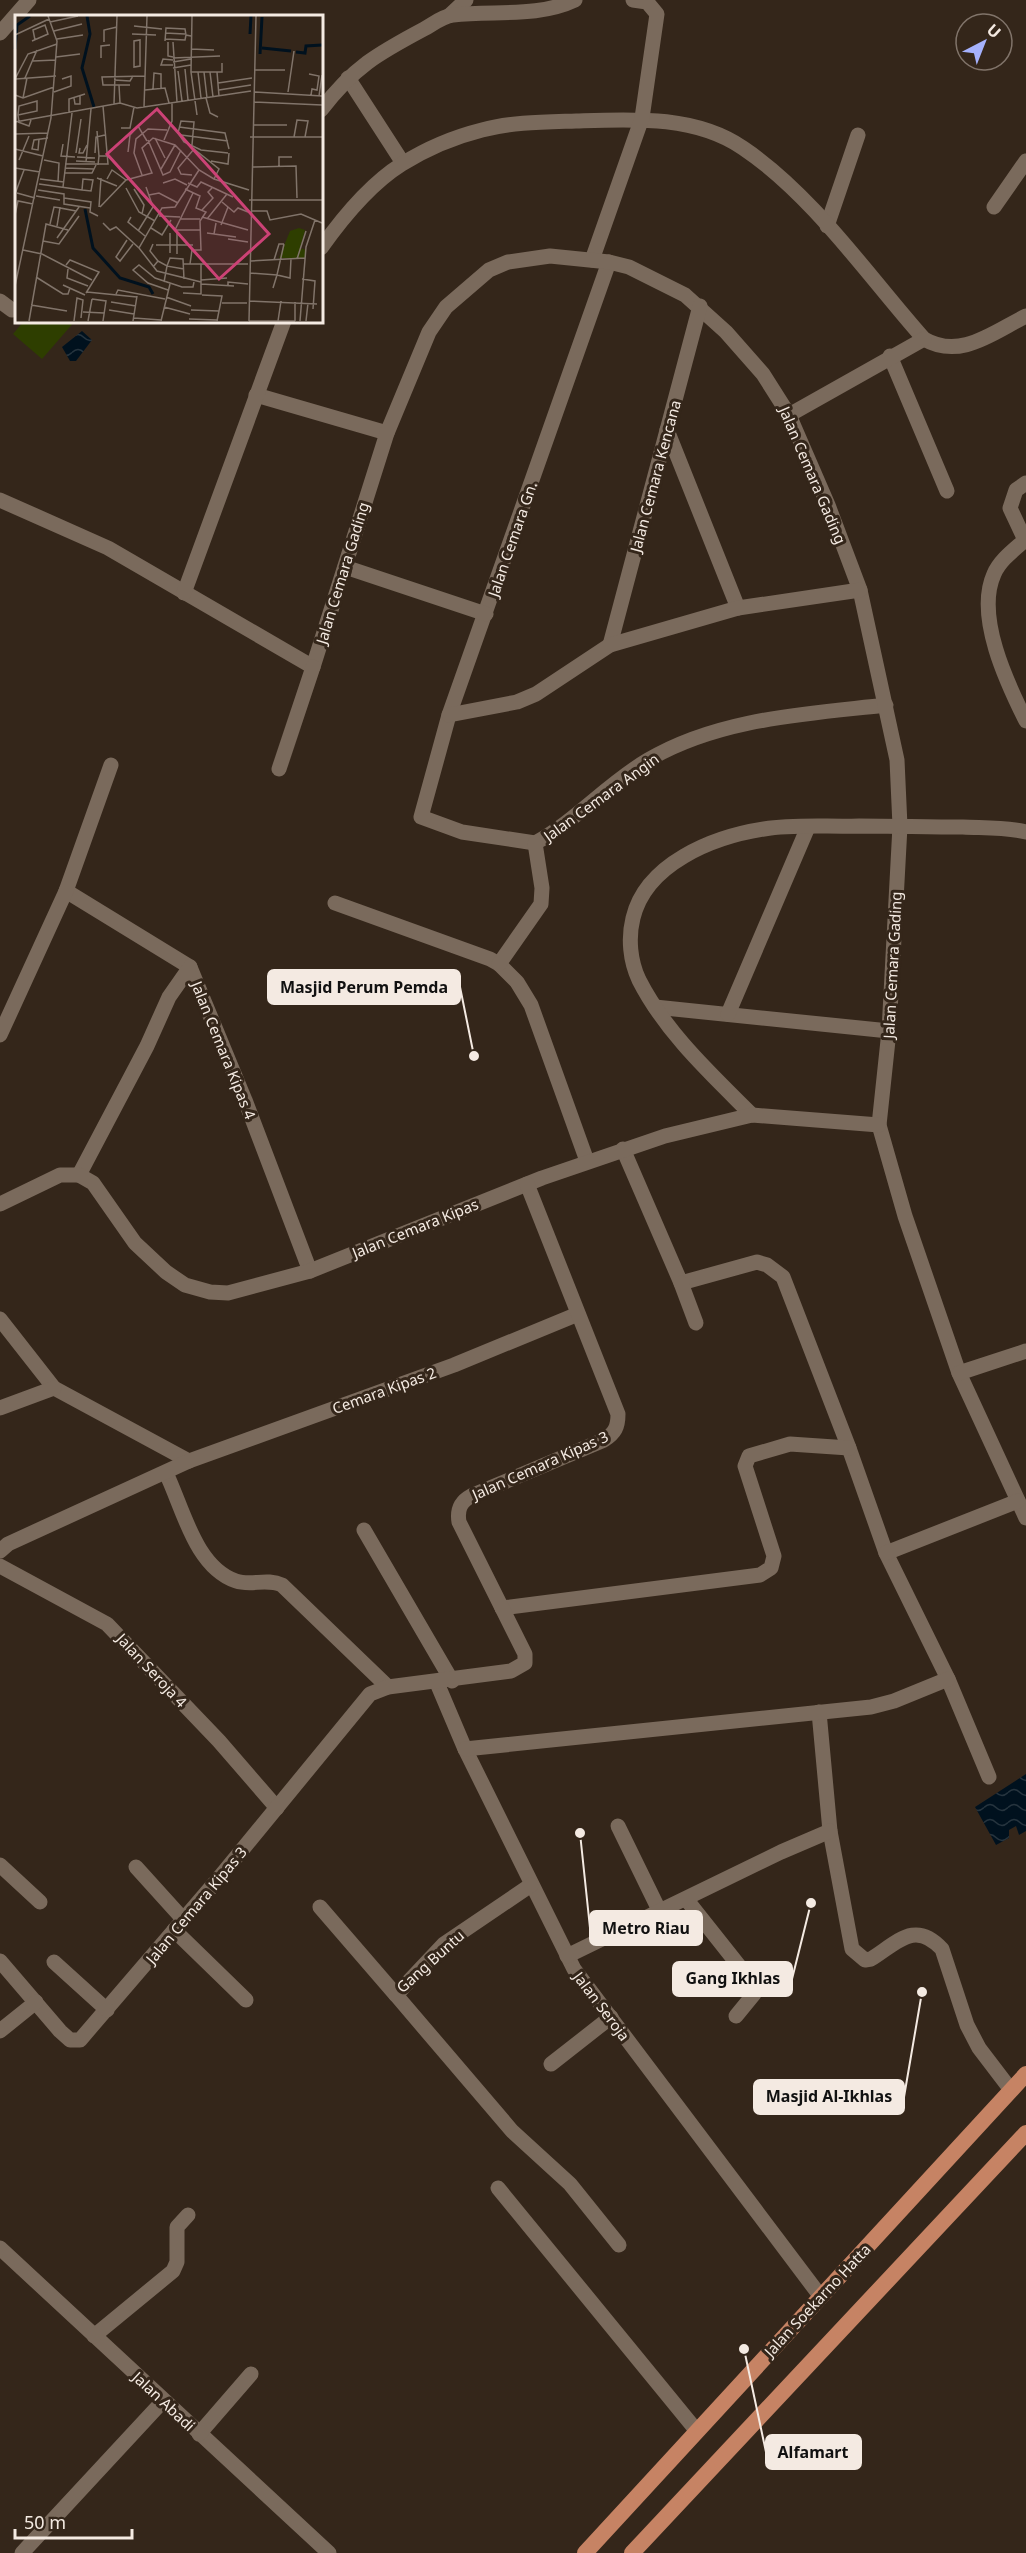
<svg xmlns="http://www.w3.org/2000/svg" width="1026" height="2553" font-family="'Noto Sans',sans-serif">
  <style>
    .park { fill: #2e3e00 }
    .water { fill: url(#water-waves) }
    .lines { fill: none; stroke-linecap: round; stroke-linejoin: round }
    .minor { stroke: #7a6a5c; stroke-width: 15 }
    .primary { stroke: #c68364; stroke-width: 16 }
    .labels { text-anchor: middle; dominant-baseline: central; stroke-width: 6; stroke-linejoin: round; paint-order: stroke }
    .street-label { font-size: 15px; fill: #f4eae2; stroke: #34261a }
    .inset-river { fill: none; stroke: #00111e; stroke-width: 3 }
    .inset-road { fill: none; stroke: #81746a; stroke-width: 1.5 }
    .view { fill: #cc4276; fill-opacity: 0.15; stroke: #cc4276; stroke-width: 3 }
    .inset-edge { fill: none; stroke: #f4eae2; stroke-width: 3 }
    .leader { fill: none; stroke: #f4eae2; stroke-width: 2 }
    .callout-dot { fill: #f4eae2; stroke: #34261a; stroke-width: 2 }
    .callout { fill: #f4eae2; stroke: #f4eae2; stroke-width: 2 }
    .callout-label { font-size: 16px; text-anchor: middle; font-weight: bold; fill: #111 }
  </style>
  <defs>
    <pattern id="water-waves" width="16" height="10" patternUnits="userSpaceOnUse" patternTransform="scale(1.5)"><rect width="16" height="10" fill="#00111e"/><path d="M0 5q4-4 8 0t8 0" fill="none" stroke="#26343e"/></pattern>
  </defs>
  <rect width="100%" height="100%" fill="#34261a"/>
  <path class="park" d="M24 321H75L42 359 13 334Z"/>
  <g class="water">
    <path d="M82 331 92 340 76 361H70L62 347Z"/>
    <path d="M1026 1774V1831L1019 1835 1016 1826 1009 1830V1838L996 1845 975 1807Z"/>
  </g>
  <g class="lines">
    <g class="minor">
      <path d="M450 15 466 0"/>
      <path d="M0 33 29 0"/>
      <path d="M348 78 401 160V164"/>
      <path d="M321 110C354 67 377 54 424 29 433 24 443 16 453 15 493 10 537 18 575 0"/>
      <path d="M994 207 1026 161"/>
      <path d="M827 226 858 135"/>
      <path d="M321 248C343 217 370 184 402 164 426 149 454 137 482 130 512 122 544 122 576 121 632 119 695 115 743 148 813 195 868 276 924 339 960 360 992 333 1026 316"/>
      <path d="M592 260 642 118 657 14 647 2 633 0"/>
      <path d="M609 262 449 715 421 817 462 832 535 843C576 821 607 784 648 760 719 718 807 714 886 705"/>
      <path d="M0 301 12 310"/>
      <path d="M890 356 947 491"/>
      <path d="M256 395 387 433"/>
      <path d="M789 415 924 339"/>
      <path d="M667 430 738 608"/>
      <path d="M1026 483 1016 490 1010 508 1025 540C1014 550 1000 560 994 574 975 616 1007 683 1026 721"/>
      <path d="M0 500 108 548 313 667 387 433 429 332 446 307 489 270 508 262 550 256 609 262 629 267 685 295 726 332 763 374 789 415 828 505 860 590 897 760 900 826 889 1031 879 1125 905 1216 959 1373 1026 1518"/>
      <path d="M345 567 486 614"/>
      <path d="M184 593 284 321"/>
      <path d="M610 645 700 306"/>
      <path d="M449 715 517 702 536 694 610 645 738 608 860 590"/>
      <path d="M279 769 313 667"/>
      <path d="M66 891 190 967 245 1100 310 1271"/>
      <path d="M335 903 490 959 499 964 517 982 531 1005 587 1161"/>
      <path d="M499 964 541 904 542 888 535 843"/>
      <path d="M655 1007 889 1031"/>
      <path d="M728 1014 808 827"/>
      <path d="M0 1035 66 891 111 765"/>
      <path d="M752 1115C711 1074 666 1033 639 980 630 961 628 938 633 918 646 864 712 837 764 829 795 824 827 827 859 826 894 826 928 827 963 827 984 828 1006 827 1026 832"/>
      <path d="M623 1149 681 1283 757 1262 767 1265 783 1277 849 1448 886 1553 948 1679 989 1777"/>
      <path d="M79 1175 147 1046 169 997 190 967"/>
      <path d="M0 1204 60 1175H79L93 1183 135 1243 166 1272 185 1285 210 1292 228 1293 310 1271 542 1178 665 1136 752 1115 879 1125"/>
      <path d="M681 1283 696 1323"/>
      <path d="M0 1319 54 1388 189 1461"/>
      <path d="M959 1373 1026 1351"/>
      <path d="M0 1408 54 1388"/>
      <path d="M166 1473C183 1508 195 1567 236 1581 251 1586 267 1578 282 1585L388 1687"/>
      <path d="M364 1530 452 1681"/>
      <path d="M0 1551 8 1544 189 1461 454 1365 578 1314"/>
      <path d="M886 1553 1018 1501"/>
      <path d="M0 1566 107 1624 219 1741 277 1808"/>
      <path d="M502 1608 760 1575 771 1568 774 1556 745 1466 749 1456 790 1444 849 1448"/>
      <path d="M437 1683 465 1749 574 1969 821 2297"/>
      <path d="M819 1712 830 1831 852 1949 865 1960 871 1959C898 1942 915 1920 942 1949L967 2025 979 2048 1011 2090"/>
      <path d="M465 1749 871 1707 894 1701 948 1679"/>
      <path d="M618 1826 660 1912"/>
      <path d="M0 1865 40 1902"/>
      <path d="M136 1867 183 1919"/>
      <path d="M686 1899 755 1986 754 1994 736 2016"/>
      <path d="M320 1907 396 1995 444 1944 531 1885"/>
      <path d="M174 1930 246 2000"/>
      <path d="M567 1956 781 1852 830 1831"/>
      <path d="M0 1961 60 2031 70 2040H80L219 1878 370 1694 388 1687 511 1671 525 1663V1654L459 1522C457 1510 460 1502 471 1496L604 1440C615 1433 618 1427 618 1414L527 1184"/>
      <path d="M54 1962 107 2010"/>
      <path d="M396 1995 512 2131 570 2184 619 2245"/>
      <path d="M0 2031 36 2002"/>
      <path d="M551 2064 611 2017"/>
      <path d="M498 2188 696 2430"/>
      <path d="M0 2248 329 2553"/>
      <path d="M94 2336 173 2271 177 2262V2227L188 2215"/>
      <path d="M199 2434 251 2374"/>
      <path d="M22 2553 163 2401"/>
    </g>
    <g class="primary">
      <path d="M585 2553 1026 2074"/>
      <path d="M632 2553 1026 2133"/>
    </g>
  </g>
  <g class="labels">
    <g class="street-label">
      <text transform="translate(813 475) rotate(67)">Jalan Cemara Gading</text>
      <text transform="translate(655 476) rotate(-75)">Jalan Cemara Kencana</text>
      <text transform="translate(512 539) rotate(-71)">Jalan Cemara Gn.</text>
      <text transform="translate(342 573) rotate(-73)">Jalan Cemara Gading</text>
      <text transform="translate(601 797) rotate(-36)">Jalan Cemara Angin</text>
      <text transform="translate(892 965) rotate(-87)">Jalan Cemara Gading</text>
      <text transform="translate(224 1050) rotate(68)">Jalan Cemara Kipas 4</text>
      <text transform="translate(415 1228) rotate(-22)">Jalan Cemara Kipas</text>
      <text transform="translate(384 1390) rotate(-20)">Cemara Kipas 2</text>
      <text transform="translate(540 1465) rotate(-24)">Jalan Cemara Kipas 3</text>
      <text transform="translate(152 1670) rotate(47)">Jalan Seroja 4</text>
      <text transform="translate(196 1905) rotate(-50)">Jalan Cemara Kipas 3</text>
      <text transform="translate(430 1961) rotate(-42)">Gang Buntu</text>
      <text transform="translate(602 2006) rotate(53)">Jalan Seroja</text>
      <text transform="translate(817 2300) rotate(-47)">Jalan Soekarno Hatta</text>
      <text transform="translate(164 2401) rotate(43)">Jalan Abadi</text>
    </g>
  </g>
  <g transform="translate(15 15)">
    <rect width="308" height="308" fill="#34261a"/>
    <path d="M284 213 290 215 285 233 291 235 290 243H264L275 216Z" fill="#2e3e00"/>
    <path class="inset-river" d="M72 1 75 19 67 53 79 92M235 19 236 1M247 33 276 36M0 34 2 10 15 1M281 37 290 38 291 31 307 30M245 39 247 2M70 194 78 233 105 263 134 272 138 279"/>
    <path class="inset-road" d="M177 1 176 57 182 100M35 7 63 1M119 11 147 14M39 16 67 9M150 18 170 19M117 19 141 20M0 20 34 4M42 24 68 20M150 24 170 25 171 20M125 25V51L119 52V26ZM17 26 33 19 30 10 18 15 20 25M150 26 151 13 170 14 171 20 176 21M89 27V15L102 12M153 27V41L158 42M158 27 162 87M176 34 199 35M41 42 65 39M86 43V31L95 30M158 43 205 41M18 46 41 45M158 47 176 44M158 50H146L148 44 158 45M158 53 176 50M170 54 173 85M240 55H270M163 56 167 86M176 57H202M183 57 186 83M189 57 192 83M195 57 198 82M294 59 304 61 302 75 297 74 296 80M10 63 22 35M0 64 13 39 42 29M1 64 41 61M99 65 115 66 118 61M203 68 237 63M104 70 105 88M115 70H88L87 62 130 61M138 74 139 58 146 59V73M130 75 150 73 154 88M204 75 236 70M39 77 56 71V61L47 64M240 77 307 81M273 77 279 36M0 80 8 83 39 72M204 81 202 57H207V48M304 81 307 60M8 83 12 63M59 83 60 89H65V81M191 83 195 98 203 102M239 87 307 90M99 89 102 1M129 92 132 1M54 97V84L70 79M3 100 22 96V86L4 91 3 100 4 107M0 107 105 88 122 93 236 76M3 107 14 111 16 105M238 110H272M164 112 210 118 214 134M106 113H115L119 92M82 116 84 141M0 119 33 118M166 120 213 126M235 122H307M279 122 282 105 293 106 290 122M140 123 150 143M24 124 23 135 17 134 19 125 33 123M133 125 148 160 155 157 166 135M149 125 157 106V88M48 129 46 141 60 142M177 130 179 107 166 106 163 118 169 127 186 135 213 138M65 133 64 138H68L72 130M0 134 28 141M113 137 115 120 123 111 132 126M61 138 66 104M80 138 81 122 90 120M62 142 80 143M4 145 14 121M29 145 44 148 43 167M61 146 80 147M196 146 213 149 214 138M71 147 76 94M50 149H93L88 91M83 150 84 141H93M264 151V142H277M237 152 281 151 282 183M0 153 25 157M50 153 79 154M146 154 160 130M184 155 160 192 147 193 124 233 142 256 186 267M50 158H77L81 150M127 160 119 138 121 124 133 114 152 115M177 160 166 159 163 153 179 134 204 154 199 164M82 163 102 171M25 164 49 167M92 164 97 155 111 165M148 168 160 164 172 170M173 168 182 172 186 167 218 182M24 169 67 175 76 176 78 165 68 164 67 175M48 172 57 98M111 173 124 197 140 206M119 174 129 190 127 199M170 174 185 181 181 193 191 197 185 206 186 235H177L175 249M23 175 49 179V189L75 193M2 178 20 183M178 178 160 215H185M0 179 9 155M134 180 144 178 163 188M21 181 45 185M49 183 76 187 75 197 83 201M234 185H307M207 187 219 197 223 193 233 197M84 192 86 163M85 192 111 165 137 158 127 133 138 123 160 130 184 155 199 164 234 175M187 195 198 183 193 177 197 173M236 196H252L255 205 286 199 307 208M0 200 3 186 18 189M144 201 165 202M116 202 113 207 130 221M187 202 233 215M165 204H185M192 204 212 179M88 208 95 215 101 212 124 233M35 209 39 192 46 193M206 210 213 192M42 211 45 193 61 196M136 213 147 220 156 205M123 216 138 192 131 172M162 217V239M192 218 199 219 201 208M199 219 221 222M42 223 64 192M213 224 233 227M112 225 101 242 105 246 118 229M28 226 44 229 64 201M138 229 135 236 143 246M141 230H178M8 235 27 239 77 265M155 238V218M282 244 291 216M259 245 264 229H269M236 246 290 243M169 249H233M51 250 55 245 84 257 71 278M138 252 143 246 152 251 155 243 168 244 169 264M53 254 52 263 73 271M235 258 262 260 269 229M21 262 48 279H53L55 273M287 264 300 266 298 294M186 265 212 263M149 267 152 251 169 254M186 269 219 271M48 270 70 280M0 271 36 103 42 26 33 1M213 271V267L233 269M258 273 262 260 275 263 276 244M153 275 133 268 118 255 124 250 140 263 167 272H178L179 267M72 277 122 282M168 278 186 279V249M101 279 103 275 150 284M187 280 207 281 202 306M151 282 176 291M77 284 91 286 88 306M234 286 302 289M96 287 121 291M207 288H232M16 290 52 296M149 292 175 299M94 295 119 299M176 295 204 296M68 297 89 298M119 303 146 305M174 304 202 305M14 306 31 209 53 215M59 306 62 283 68 285 66 303M73 306 77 284M118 306 122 281M146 306 155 269M234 306H280M234 306 241 1M263 306 266 286M280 306V287M285 306 291 232 300 205M291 306 293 288"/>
    <path class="view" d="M142 94 254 219 204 264 92 139Z"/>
    <rect width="308" height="308" class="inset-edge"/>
  </g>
  <path class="leader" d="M474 1056L460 987M580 1833L590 1928M811 1903L792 1979M922 1992L904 2097M744 2349L766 2452"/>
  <g class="callout-dot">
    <circle cx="474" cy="1056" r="6"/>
    <circle cx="580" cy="1833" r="6"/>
    <circle cx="811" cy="1903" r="6"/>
    <circle cx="922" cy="1992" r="6"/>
    <circle cx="744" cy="2349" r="6"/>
  </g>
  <g class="callout">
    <rect x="268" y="970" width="192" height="34" rx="6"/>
    <rect x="590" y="1911" width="112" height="34" rx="6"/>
    <rect x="673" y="1962" width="119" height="34" rx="6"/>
    <rect x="754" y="2080" width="150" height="34" rx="6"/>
    <rect x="766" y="2435" width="95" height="34" rx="6"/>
  </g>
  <g class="callout-label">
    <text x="364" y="993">Masjid Perum Pemda</text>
    <text x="646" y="1934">Metro Riau</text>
    <text x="733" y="1984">Gang Ikhlas</text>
    <text x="829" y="2102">Masjid Al-Ikhlas</text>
    <text x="813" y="2458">Alfamart</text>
  </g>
  <g transform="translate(984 42) rotate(42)"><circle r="28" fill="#34261a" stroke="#81746a" stroke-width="1.5"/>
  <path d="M0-4.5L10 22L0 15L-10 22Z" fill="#a5b1fc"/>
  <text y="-9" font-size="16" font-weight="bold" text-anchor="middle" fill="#f4eae2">U</text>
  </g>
  <path d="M15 2529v9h117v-9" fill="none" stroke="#f4eae2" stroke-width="3"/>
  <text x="24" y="2529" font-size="18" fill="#f4eae2" stroke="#34261a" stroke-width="4.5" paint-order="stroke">50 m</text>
</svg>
